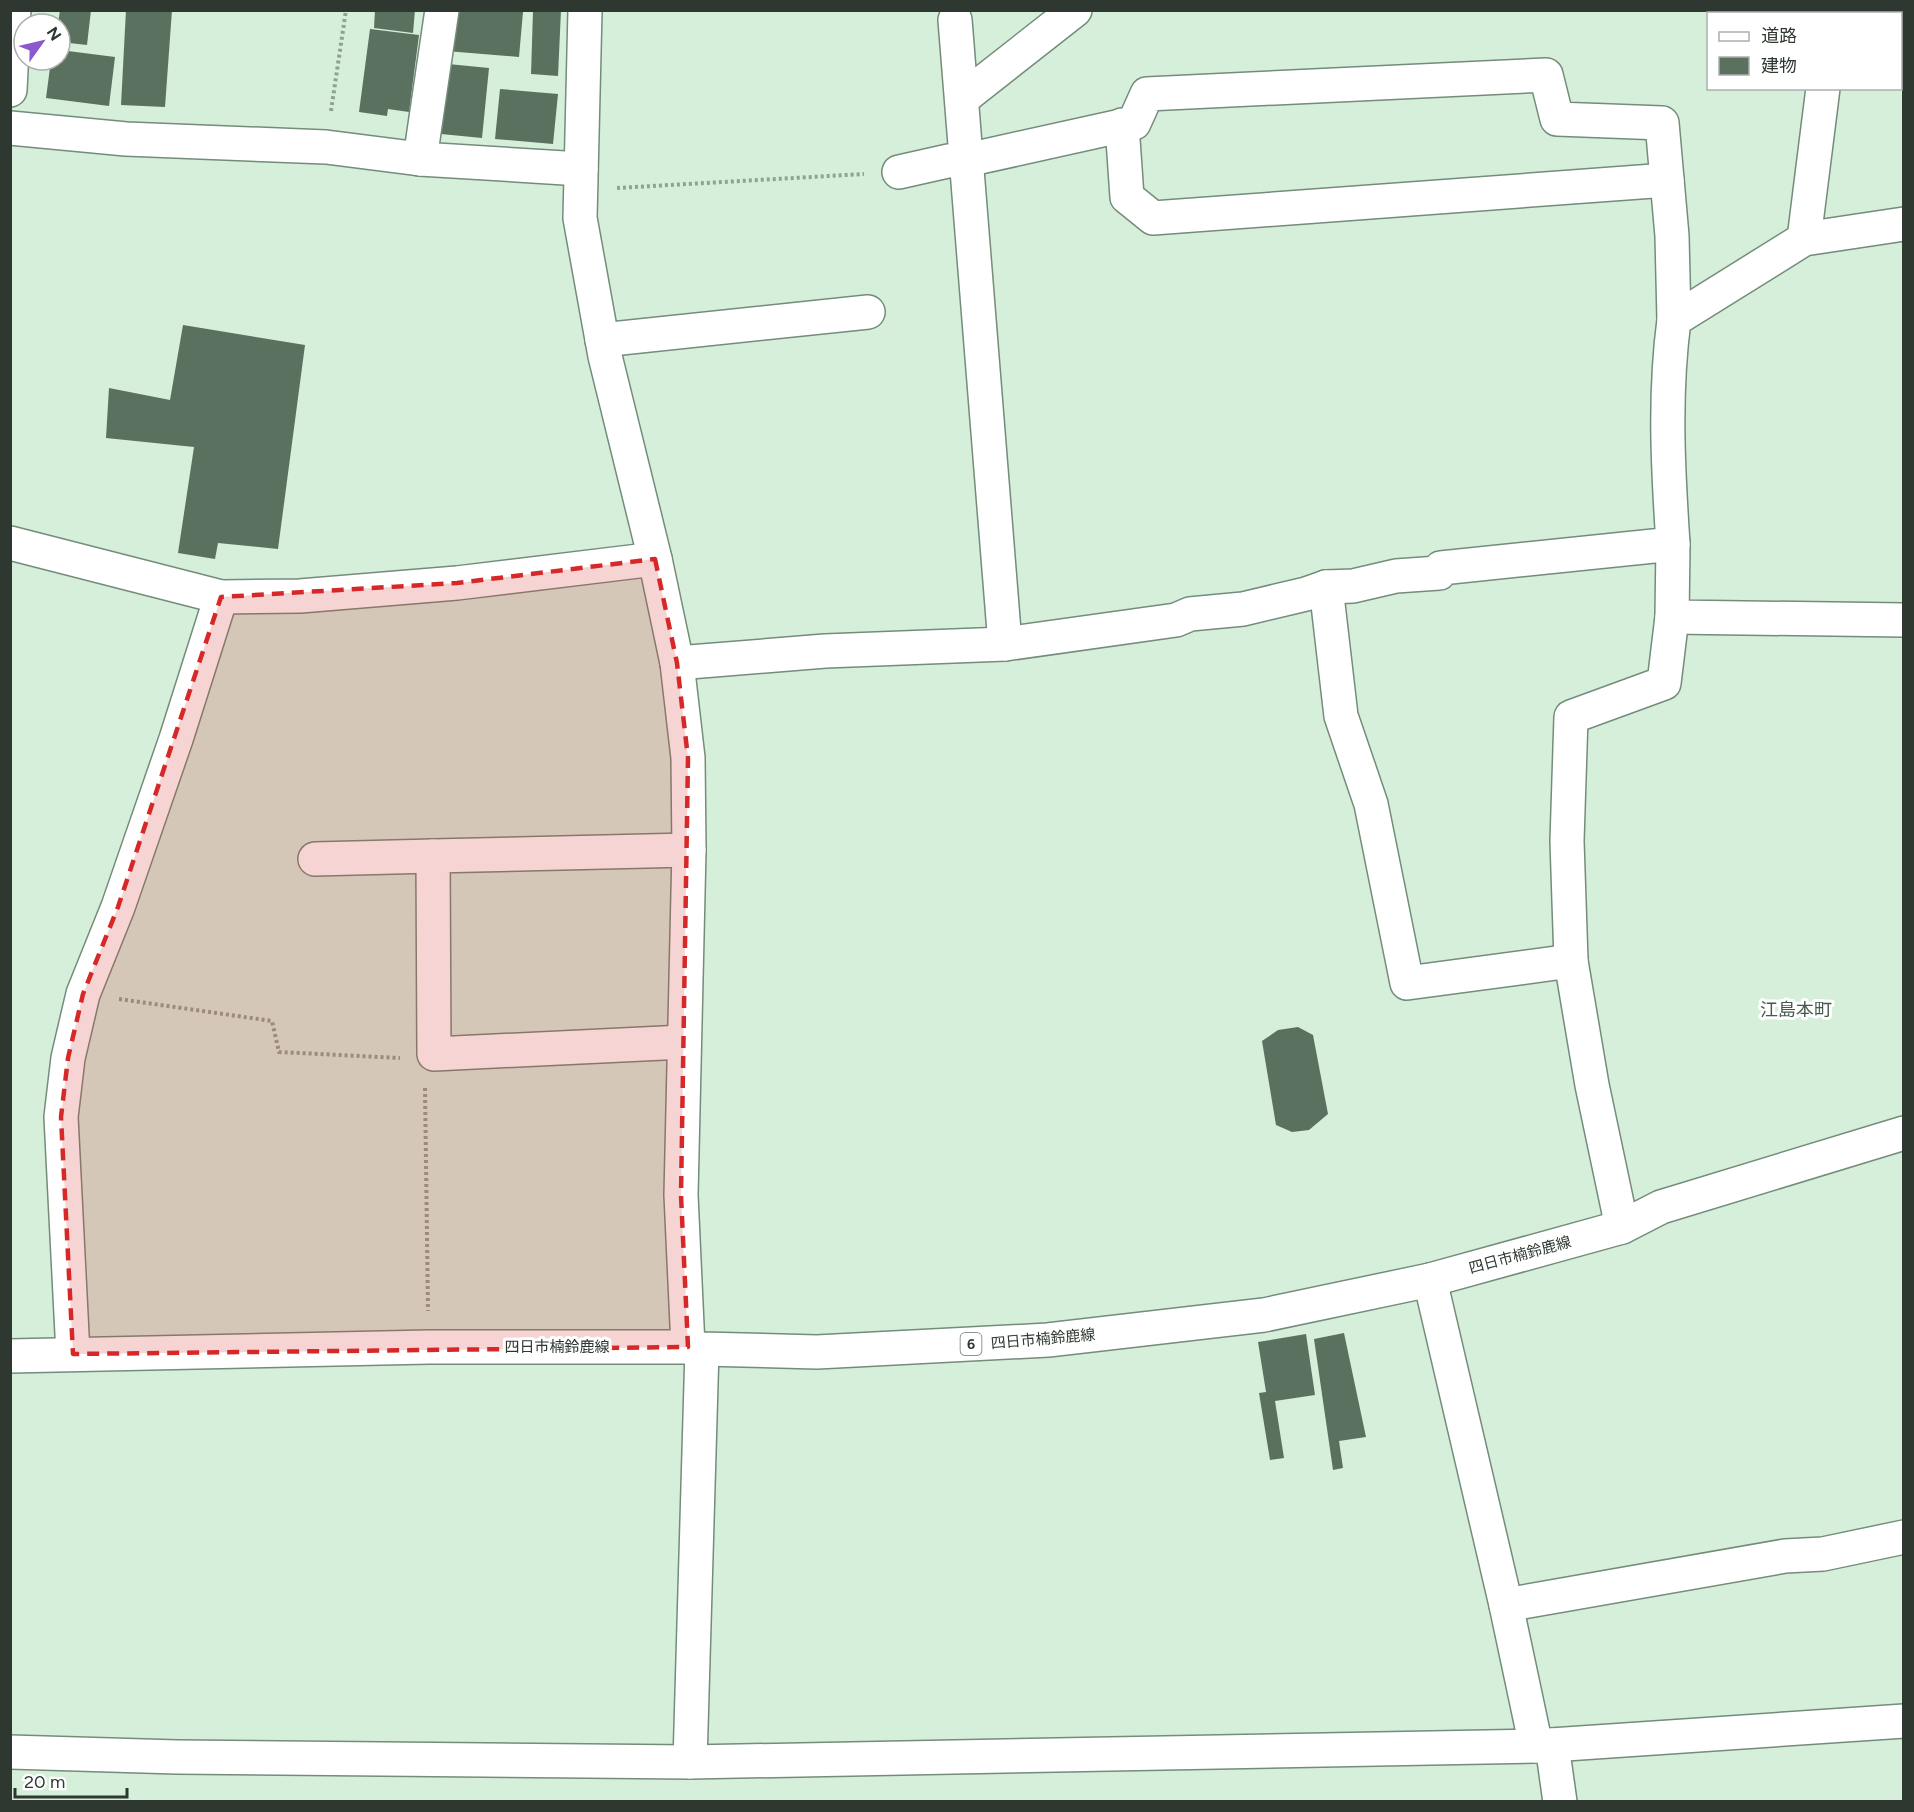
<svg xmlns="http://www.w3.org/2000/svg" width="1914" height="1812" font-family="Figtree,'Noto Sans JP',sans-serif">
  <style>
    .building { fill: #5a7160 }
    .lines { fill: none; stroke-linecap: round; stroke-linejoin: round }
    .minor-casing { stroke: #748c7a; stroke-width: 36 }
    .major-casing { stroke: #748c7a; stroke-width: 36 }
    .path { stroke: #8fa293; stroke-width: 4; stroke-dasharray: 3 3; stroke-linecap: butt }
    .minor { stroke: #fff; stroke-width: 33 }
    .major { stroke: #fff; stroke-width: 33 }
    .marked { fill: #d62828; fill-opacity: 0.2; stroke: #d62828; stroke-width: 4.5; stroke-dasharray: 12 8; stroke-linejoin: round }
    .labels { text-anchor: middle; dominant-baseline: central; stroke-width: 6; stroke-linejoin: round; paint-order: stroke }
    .shield { fill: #fff; stroke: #6d746e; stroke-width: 1.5 }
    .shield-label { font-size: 14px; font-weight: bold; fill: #2e3830 }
    .street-label { font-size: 15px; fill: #2e3830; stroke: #fff }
    .quarter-label { font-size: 18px; fill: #455b4a; stroke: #fff }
  </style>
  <rect width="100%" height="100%" fill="#d5efdb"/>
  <g class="building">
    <path d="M60 10H91L87 45 60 42V24H58Z"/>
    <path d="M126 10H172L165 107 121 105Z"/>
    <path d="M375 10H415L413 33 374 28Z"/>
    <path d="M449 10 523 12 519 57 446 51Z"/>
    <path d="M533 10H561L558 76 531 74Z"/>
    <path d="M370 29 419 35 409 112 388 109 387 116 359 112Z"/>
    <path d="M60 50 115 57 109 106 46 98 51 60H60Z"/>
    <path d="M438 63 489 68 482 138 431 133Z"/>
    <path d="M500 89 558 94 553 144 495 139Z"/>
    <path d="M183 325 305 345 278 549 218 543 215 559 178 553 194 447 106 438 109 388 170 400Z"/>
    <path d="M1298 1027 1313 1035 1328 1114 1309 1130 1292 1132 1276 1125 1262 1041 1278 1030Z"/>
    <path d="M1344 1333 1366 1437 1339 1441 1343 1468 1333 1470 1314 1339Z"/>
    <path d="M1306 1334 1315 1395 1275 1401 1284 1458 1270 1460 1259 1393 1266 1392 1258 1342Z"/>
  </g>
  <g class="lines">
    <g class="minor-casing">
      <g id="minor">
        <path d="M585 10 580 218 605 356 655 559 677 663 688 758 689 850 681 1195 688 1347"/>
        <path d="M1832 14V10"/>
        <path d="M955 20 1005 644"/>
        <path d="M963 98 1075 10"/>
        <path d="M1122 125 1127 197 1153 218 1667 180"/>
        <path d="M10 128 126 139 326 147 420 159 581 169"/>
        <path d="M420 159 442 10"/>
        <path d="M899 172 948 161 967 160 1134 123 1147 94 1546 75 1557 119 1662 123 1672 236 1674 320"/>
        <path d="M1804 239 1823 88"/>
        <path d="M602 340 868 312"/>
        <path d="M10 543 221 597 300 596 457 583 655 559"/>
        <path d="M1673 544 1672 617 1904 620"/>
        <path d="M1326 587 1341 716 1371 804 1407 983 1571 961 1567 841 1571 717 1664 683 1672 617"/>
        <path d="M677 663 825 651 1005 644 1176 620 1190 614 1243 609 1306 594 1326 587 1353 586 1396 576 1439 573 1441 568 1673 544C1668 469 1664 395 1674 320L1804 239 1904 224"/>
        <path d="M315 859 433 856"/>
        <path d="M1571 961 1592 1085 1622 1227"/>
        <path d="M684 1042 434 1054 433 856 689 850"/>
        <path d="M1430 1280 1506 1605 1536 1746"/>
        <path d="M73 1354 61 1117 68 1058 83 994 118 907 176 739 221 597"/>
        <path d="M1506 1605 1785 1556 1823 1554 1904 1537"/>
        <path d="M1552 1745 1560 1802"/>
        <path d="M10 1752 177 1757 690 1762 1536 1746 1904 1721"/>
        <path d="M690 1762 702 1349"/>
      </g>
    </g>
    <g class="major-casing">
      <g id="major">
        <path d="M10 90 14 10"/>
        <path d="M10 1356 429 1347H688L702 1349 817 1352 1048 1340 1264 1315 1430 1280 1622 1227 1661 1207 1904 1133"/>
      </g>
    </g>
    <g class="path">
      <path d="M331 111 346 10"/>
      <path d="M617 188 864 174"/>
      <path d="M119 999 272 1021 279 1052 400 1058"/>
      <path d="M425 1088 428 1311"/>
    </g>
    <use href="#minor" class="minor"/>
    <use href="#major" class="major"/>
  </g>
  <path class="marked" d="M655 559 677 663 688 758 681 1195 688 1347 73 1354 61 1117 68 1058 83 994 118 907 221 597 457 583Z"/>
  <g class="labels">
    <rect class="shield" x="960.5" y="1333" width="21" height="22" rx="4.5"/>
    <g class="shield-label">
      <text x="971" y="1344">6</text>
    </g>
    <g class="street-label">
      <text transform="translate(1520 1255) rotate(-15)">四日市楠鈴鹿線</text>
      <text transform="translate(1043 1339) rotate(-5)">四日市楠鈴鹿線</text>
      <text x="557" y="1347">四日市楠鈴鹿線</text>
    </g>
    <g class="quarter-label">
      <text x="1796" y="1010">江島本町</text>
    </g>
  </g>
  <rect width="1914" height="1812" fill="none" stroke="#2e3830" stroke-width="24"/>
  <rect x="1707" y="12" width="195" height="78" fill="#ffffff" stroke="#abafac" stroke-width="1.5"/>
  <rect x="1719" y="32" width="30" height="9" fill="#ffffff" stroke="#abafac" stroke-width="1.5"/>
  <text x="1761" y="42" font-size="18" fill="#2e3830">道路</text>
  <rect x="1719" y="57" width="30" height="18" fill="#5a7160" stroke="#abafac" stroke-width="1.5"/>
  <text x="1761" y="72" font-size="18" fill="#2e3830">建物</text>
  <g transform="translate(42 42) rotate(56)"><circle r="28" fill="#ffffff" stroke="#abafac" stroke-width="1.5"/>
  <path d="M0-4.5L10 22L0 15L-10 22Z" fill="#8c58d0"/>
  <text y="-9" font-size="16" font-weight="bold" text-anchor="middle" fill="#2e3830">N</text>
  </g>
  <path d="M15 1788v9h112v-9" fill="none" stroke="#2e3830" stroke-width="3"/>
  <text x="24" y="1788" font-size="18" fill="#2e3830" stroke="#ffffff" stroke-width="4.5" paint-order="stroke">20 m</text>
</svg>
